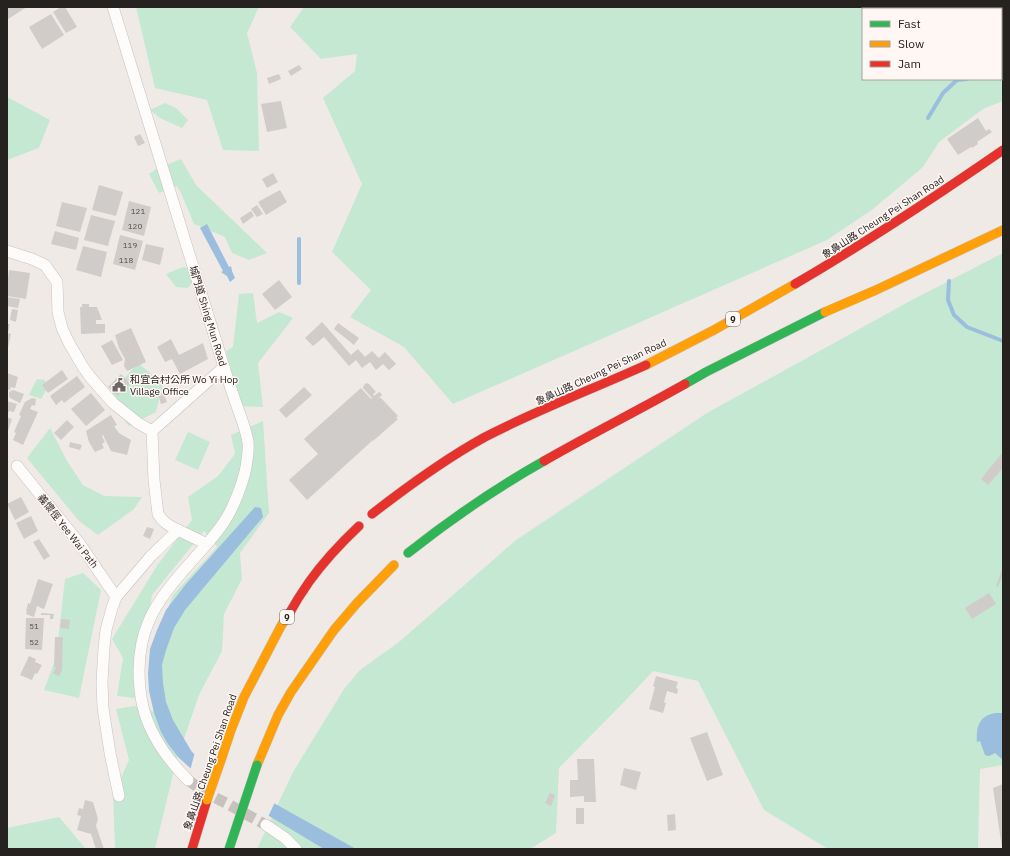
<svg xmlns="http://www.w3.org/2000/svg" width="1010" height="856" font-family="'IBM Plex Sans','Noto Sans TC',sans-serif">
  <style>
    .green { fill: #c5e8d2; fill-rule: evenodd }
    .water { fill: #9bbedf }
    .pier { fill: #f0eae7 }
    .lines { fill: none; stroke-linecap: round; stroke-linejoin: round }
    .stream { stroke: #9bbedf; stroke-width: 4 }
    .building { fill: #d0ccc9 }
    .street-tunnel { stroke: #c8c2bf; stroke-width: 11; stroke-dasharray: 11 5.5; stroke-linecap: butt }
    .street-casing { stroke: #c7c2c0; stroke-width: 12 }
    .fast-casing { stroke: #c7c2c0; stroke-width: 10 }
    .slow-casing { stroke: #c7c2c0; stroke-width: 10 }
    .jam-casing { stroke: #c7c2c0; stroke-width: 10 }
    .street { stroke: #fdfcfb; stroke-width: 11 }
    .fast { stroke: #30b455; stroke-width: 9 }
    .slow { stroke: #ff9f0a; stroke-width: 9 }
    .jam { stroke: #e5322d; stroke-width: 9 }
    .fast-bridge-casing { stroke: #c7c2c0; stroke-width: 10; stroke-linecap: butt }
    .slow-bridge-casing { stroke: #c7c2c0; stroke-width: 10; stroke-linecap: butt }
    .fast-bridge { stroke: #30b455; stroke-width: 9 }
    .slow-bridge { stroke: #ff9f0a; stroke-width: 9 }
    .labels { text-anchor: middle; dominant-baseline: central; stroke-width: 3; stroke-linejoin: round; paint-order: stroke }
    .number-label { font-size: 8px; fill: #504c4a }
    .shield { fill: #fef7f3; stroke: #67625f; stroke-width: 1 }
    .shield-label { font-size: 9px; font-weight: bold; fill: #262220 }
    .street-label { font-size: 10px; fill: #262220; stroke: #fef7f3 }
    .poi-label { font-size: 10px; fill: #262220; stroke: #fef7f3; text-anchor: start }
  </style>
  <rect width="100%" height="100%" fill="#f0eae7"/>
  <g class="green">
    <path d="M136 7H259L247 33 257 73 259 151 223 150 207 100 155 88Z"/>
    <path d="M304 7H1003V101L983 109 939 142 923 167 873 209 827 240 453 404 404 347 350 317 371 290 332 252 362 184 323 98 355 71 357 54 321 59 290 27ZM863 9H1001V79H863Z"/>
    <path d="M7 97 50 120 39 148 7 160Z"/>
    <path d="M165 103 176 108 188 120 182 128 160 118 150 110Z"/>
    <path d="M181 159 196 185 267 253 249 260 232 253 225 237 194 224 181 193 177 186 159 193 149 174 156 169Z"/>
    <path d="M1003 253V765L980 769 978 849H828L764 810 698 681 653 671 624 702 559 768 556 833 530 849H257L293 772 344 689 360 670 399 642 516 540 707 413 910 301Z"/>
    <path d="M183 267 202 270 188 288 176 287 166 274Z"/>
    <path d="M253 293 257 323 279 312 293 318 258 363 263 407 239 406 226 351 233 347 239 294Z"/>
    <path d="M138 363 163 384 156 412 129 426 107 398Z"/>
    <path d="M37 379 45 380 47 389 41 399 29 395Z"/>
    <path d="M263 421 269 513 240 553 242 579 224 614 222 651 199 695 184 739 182 737 155 849H114L115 848 113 796 129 760 116 709 134 706 158 713 155 641 173 595 217 547 204 531 152 595 135 698 117 696 123 658 112 639 158 564 192 520 188 497 218 476 235 454 231 435Z"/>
    <path d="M50 428 67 461 83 485 104 496 142 497 134 509 98 535 79 521 27 458Z"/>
    <path d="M188 432 210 442 198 470 175 460Z"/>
    <path d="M83 573 101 590 79 698 44 690 56 658 65 579Z"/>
    <path d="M59 817 86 849H7V828Z"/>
  </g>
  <g class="water">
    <path d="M207 224 229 267 231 266 232 271 235 278 230 282 227 276 221 272 223 271 200 228Z"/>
    <path d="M255 507 261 508 263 517 185 610 174 628 166 650 162 665 163 683 166 702 173 720 183 737 192 752 213 769 356 849H324L269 816 207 783 179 758 168 744 161 732 154 713 149 691 148 674 150 649 157 630 166 610 186 584Z"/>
    <path d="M995 713H1003V760L995 753 989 756 985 755 980 741 977 742C976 727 979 716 995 713Z"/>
  </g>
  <path class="pier" d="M195 752 214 767 275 802 268 817 206 784 190 771Z"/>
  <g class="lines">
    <g class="stream">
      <path d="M1001 68 1003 67"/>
      <path d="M928 118 943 93 957 80 967 79"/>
      <path d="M949 281 948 300 954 315 967 327 1003 341"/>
      <path d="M299 283V239"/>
    </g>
  </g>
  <g class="building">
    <path d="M7 7H27L8 19 7 18Z"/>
    <path d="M61 7H65L77 27 66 33 53 12Z"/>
    <path d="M51 14 64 35 42 49 29 27Z"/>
    <path d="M299 65 302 69 291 76 288 71Z"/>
    <path d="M279 74 281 79 269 84 267 78Z"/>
    <path d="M281 101 287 128 267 132 261 104Z"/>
    <path d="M978 118 986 131 989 129 992 132 977 142 978 144 972 148 971 147 958 155 947 139Z"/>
    <path d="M140 134 145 143 138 146 134 137Z"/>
    <path d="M273 173 278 182 267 188 262 179Z"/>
    <path d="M99 185 123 192 116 216 92 210Z"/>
    <path d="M280 190 287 202 266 215 258 202Z"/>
    <path d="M129 201 151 207 144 236 122 230Z"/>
    <path d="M62 202 87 208 80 232 56 226Z"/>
    <path d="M257 205 263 214 257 217 251 209Z"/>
    <path d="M251 211 254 216 243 224 240 218Z"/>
    <path d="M91 215 115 221 108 246 84 240Z"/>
    <path d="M55 231 79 238 76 250 51 244Z"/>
    <path d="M120 235 143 241 135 270 113 264Z"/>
    <path d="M146 244 164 248 160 265 142 260Z"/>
    <path d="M83 246 107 252 101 277 76 270Z"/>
    <path d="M9 270 30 273 26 299 7 296V286Z"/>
    <path d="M279 280 292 297 275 310 262 294Z"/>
    <path d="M7 297 20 299 18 308 7 306Z"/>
    <path d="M82 304H89V307H97L102 320H96V324H105V333L81 334 80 307H82Z"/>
    <path d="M12 309 18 310 16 322 10 320Z"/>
    <path d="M322 322 351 355 358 349 365 357 372 351 379 358 385 352 396 364 389 370 383 364 376 370 370 362 362 368 356 360 349 366 324 337 313 346 305 338Z"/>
    <path d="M338 323 359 338 354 345 334 329Z"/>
    <path d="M7 324H10L8 333 11 334 8 348Z"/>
    <path d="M131 328 146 362 127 371 124 366 125 359 119 348 115 335Z"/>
    <path d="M171 339 179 355 203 343 208 359 180 374 172 359 165 362 157 347Z"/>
    <path d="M112 340 123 360 112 365 101 346Z"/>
    <path d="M62 370 68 379 48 393 42 385Z"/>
    <path d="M7 373 18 377 15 388 11 387 10 390 7 389Z"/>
    <path d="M121 374 130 383 118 396 108 387Z"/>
    <path d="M77 376 85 387 64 403 62 400 56 405 50 396Z"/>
    <path d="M366 383 369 384 376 392 373 394 374 396 379 392 381 393 382 395 379 398H381L398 416 396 418 398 419 373 441V440L307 500 289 480 318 454 304 439 361 388 371 399 372 398 363 388 364 385Z"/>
    <path d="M304 387 312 395 286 418 279 410Z"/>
    <path d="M13 390 24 394 20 403 10 398 9 396V392Z"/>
    <path d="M163 392 167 402 161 404 158 394Z"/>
    <path d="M91 393 105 410 86 426 71 409Z"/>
    <path d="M32 398 36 399 35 406 32 405 30 409 38 412 23 445 13 440 16 433 14 432 21 416 19 415 25 402Z"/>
    <path d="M7 401 17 404 14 412 9 411 7 416Z"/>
    <path d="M111 415 117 425 114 426 119 433 131 440 127 455 111 451 103 435 102 436 105 442 102 444 104 448 95 452 89 442 86 431Z"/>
    <path d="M7 417 12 419 7 434Z"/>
    <path d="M67 420 74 427 61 440 54 433Z"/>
    <path d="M70 442 82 445 80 450 69 447Z"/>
    <path d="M1003 452V468L988 485 981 479Z"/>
    <path d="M21 497 29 512 15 520 7 504Z"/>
    <path d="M31 516 38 531 24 539 16 523Z"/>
    <path d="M147 527 154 529 150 539 143 536Z"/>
    <path d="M39 539 50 556 44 560 33 542Z"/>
    <path d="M1003 567V574L998 587 996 586Z"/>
    <path d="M38 579 53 584 44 609 37 606 34 617 26 614 27 611H26L28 603 30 604Z"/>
    <path d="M989 593 996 604 972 619 965 608Z"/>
    <path d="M41 613 54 614 53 619H50V615H41Z"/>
    <path d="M26 618H44L42 650 25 649Z"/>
    <path d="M61 619 70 620 69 629 60 628Z"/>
    <path d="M55 637H63L62 670 59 676 53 673 56 667H54Z"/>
    <path d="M29 656 36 659 35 662 42 665 37 674 35 673 32 680 20 675Z"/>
    <path d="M656 676 678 682 676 688 678 689 677 694 667 691 664 702 666 703 663 713 649 709 655 687 653 686Z"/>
    <path d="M707 732 723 775 707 781 690 738Z"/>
    <path d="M577 759H594L596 802H584V796L570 797V780H578Z"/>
    <path d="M624 768 641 772 636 790 620 785Z"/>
    <path d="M1003 784V848H1002L993 788Z"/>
    <path d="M550 793 555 795 551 806 545 803Z"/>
    <path d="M85 800 93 802 98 819 96 826 104 849H96L91 834 77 830 81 816 77 815 79 808 83 809Z"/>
    <rect x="576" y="808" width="8" height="16"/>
    <path d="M675 814 676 830 668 831 667 815Z"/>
  </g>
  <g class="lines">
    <path class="street-tunnel" d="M188 780 206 793 226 803 266 825"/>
    <g class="street-casing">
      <g id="street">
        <path d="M113 7C149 123 184 238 220 354 225 371 231 389 237 406 241 417 246 430 248 442 249 450 247 460 246 467 243 483 233 509 224 522 215 536 203 548 192 561 155 601 134 632 140 689 143 725 163 755 188 780"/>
        <path d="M7 251 32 259 45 265 57 282 58 312 62 328 69 343 83 367 91 378 113 403 138 423 152 431"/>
        <path d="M17 466 80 544 116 597"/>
        <path d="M178 530 207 544"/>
        <path d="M119 796 110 753 103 708 102 682 104 648 106 630 112 608 116 597 151 556 178 530C170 526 163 523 158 514L154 480 152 431 224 367"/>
        <path d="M266 825 285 838 296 849"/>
      </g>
    </g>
    <g class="fast-casing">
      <g id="fast">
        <path d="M685 384 706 372 825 312"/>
        <path d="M408 553C451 519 496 488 544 461"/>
      </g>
    </g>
    <g class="slow-casing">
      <g id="slow">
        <path d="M825 312 876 290 1003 230"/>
        <path d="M646 365 714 330 795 284"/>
        <path d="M222 757 231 730 244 697 281 626 289 614"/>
        <path d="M257 765 278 715 291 692 334 630 357 603 394 565"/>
      </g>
    </g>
    <g class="jam-casing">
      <g id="jam">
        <path d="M795 284C867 242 935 197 1003 150"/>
        <path d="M544 461C591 434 639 410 685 384"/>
        <path d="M372 514C408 486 445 459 485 437 537 410 593 389 646 365"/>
        <path d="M289 614C295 603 302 592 309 582 324 561 341 543 359 526"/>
        <path d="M192 849 207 800"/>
      </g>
    </g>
    <use href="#street" class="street"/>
    <use href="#fast" class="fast"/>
    <use href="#slow" class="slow"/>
    <use href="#jam" class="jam"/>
    <g class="fast-bridge-casing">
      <path id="fast-bridge" d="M229 849 257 765"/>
    </g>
    <g class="slow-bridge-casing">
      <path id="slow-bridge" d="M207 800 222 757"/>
    </g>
    <use href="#fast-bridge" class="fast-bridge"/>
    <use href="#slow-bridge" class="slow-bridge"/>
  </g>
  <defs>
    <g id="civic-bare" transform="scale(1.08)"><path d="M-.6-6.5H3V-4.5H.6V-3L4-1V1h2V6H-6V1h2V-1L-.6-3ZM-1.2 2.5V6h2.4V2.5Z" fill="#6d6866" stroke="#fef7f3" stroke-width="2.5" paint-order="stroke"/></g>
  </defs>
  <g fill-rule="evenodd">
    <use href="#civic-bare" x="119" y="385"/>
  </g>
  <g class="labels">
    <g class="number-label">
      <text x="138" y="211">121</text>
      <text x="135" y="226">120</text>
      <text x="130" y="245">119</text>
      <text x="126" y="260">118</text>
      <text x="34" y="626">51</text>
      <text x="34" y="642">52</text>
    </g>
    <g class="shield">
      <rect x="726" y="312" width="14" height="14" rx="3"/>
      <rect x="280" y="610" width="14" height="14" rx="3"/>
    </g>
    <g class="shield-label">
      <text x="733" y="319">9</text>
      <text x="287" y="617">9</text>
    </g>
    <g class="street-label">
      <text transform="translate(883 217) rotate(-33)">象鼻山路 Cheung Pei Shan Road</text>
      <text transform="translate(208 316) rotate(73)">城門道 Shing Mun Road</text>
      <text transform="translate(601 372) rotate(-25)">象鼻山路 Cheung Pei Shan Road</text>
      <text transform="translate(68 531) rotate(52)">義懷徑 Yee Wai Path</text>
      <text transform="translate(210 762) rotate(-71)">象鼻山路 Cheung Pei Shan Road</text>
    </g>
    <g class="poi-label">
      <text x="130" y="379">和宜合村公所 Wo Yi Hop<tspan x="130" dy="12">Village Office</tspan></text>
    </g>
  </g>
  <rect width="1010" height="856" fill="none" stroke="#262220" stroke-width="16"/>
  <rect x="862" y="8" width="140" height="72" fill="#fef7f3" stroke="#a8a29f"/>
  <rect x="870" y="21" width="20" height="6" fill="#30b455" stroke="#a8a29f"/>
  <text x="898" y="28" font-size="12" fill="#262220">Fast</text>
  <rect x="870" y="41" width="20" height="6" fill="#ff9f0a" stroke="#a8a29f"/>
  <text x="898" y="48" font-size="12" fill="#262220">Slow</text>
  <rect x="870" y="61" width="20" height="6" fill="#e5322d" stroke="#a8a29f"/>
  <text x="898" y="68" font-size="12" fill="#262220">Jam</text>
</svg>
